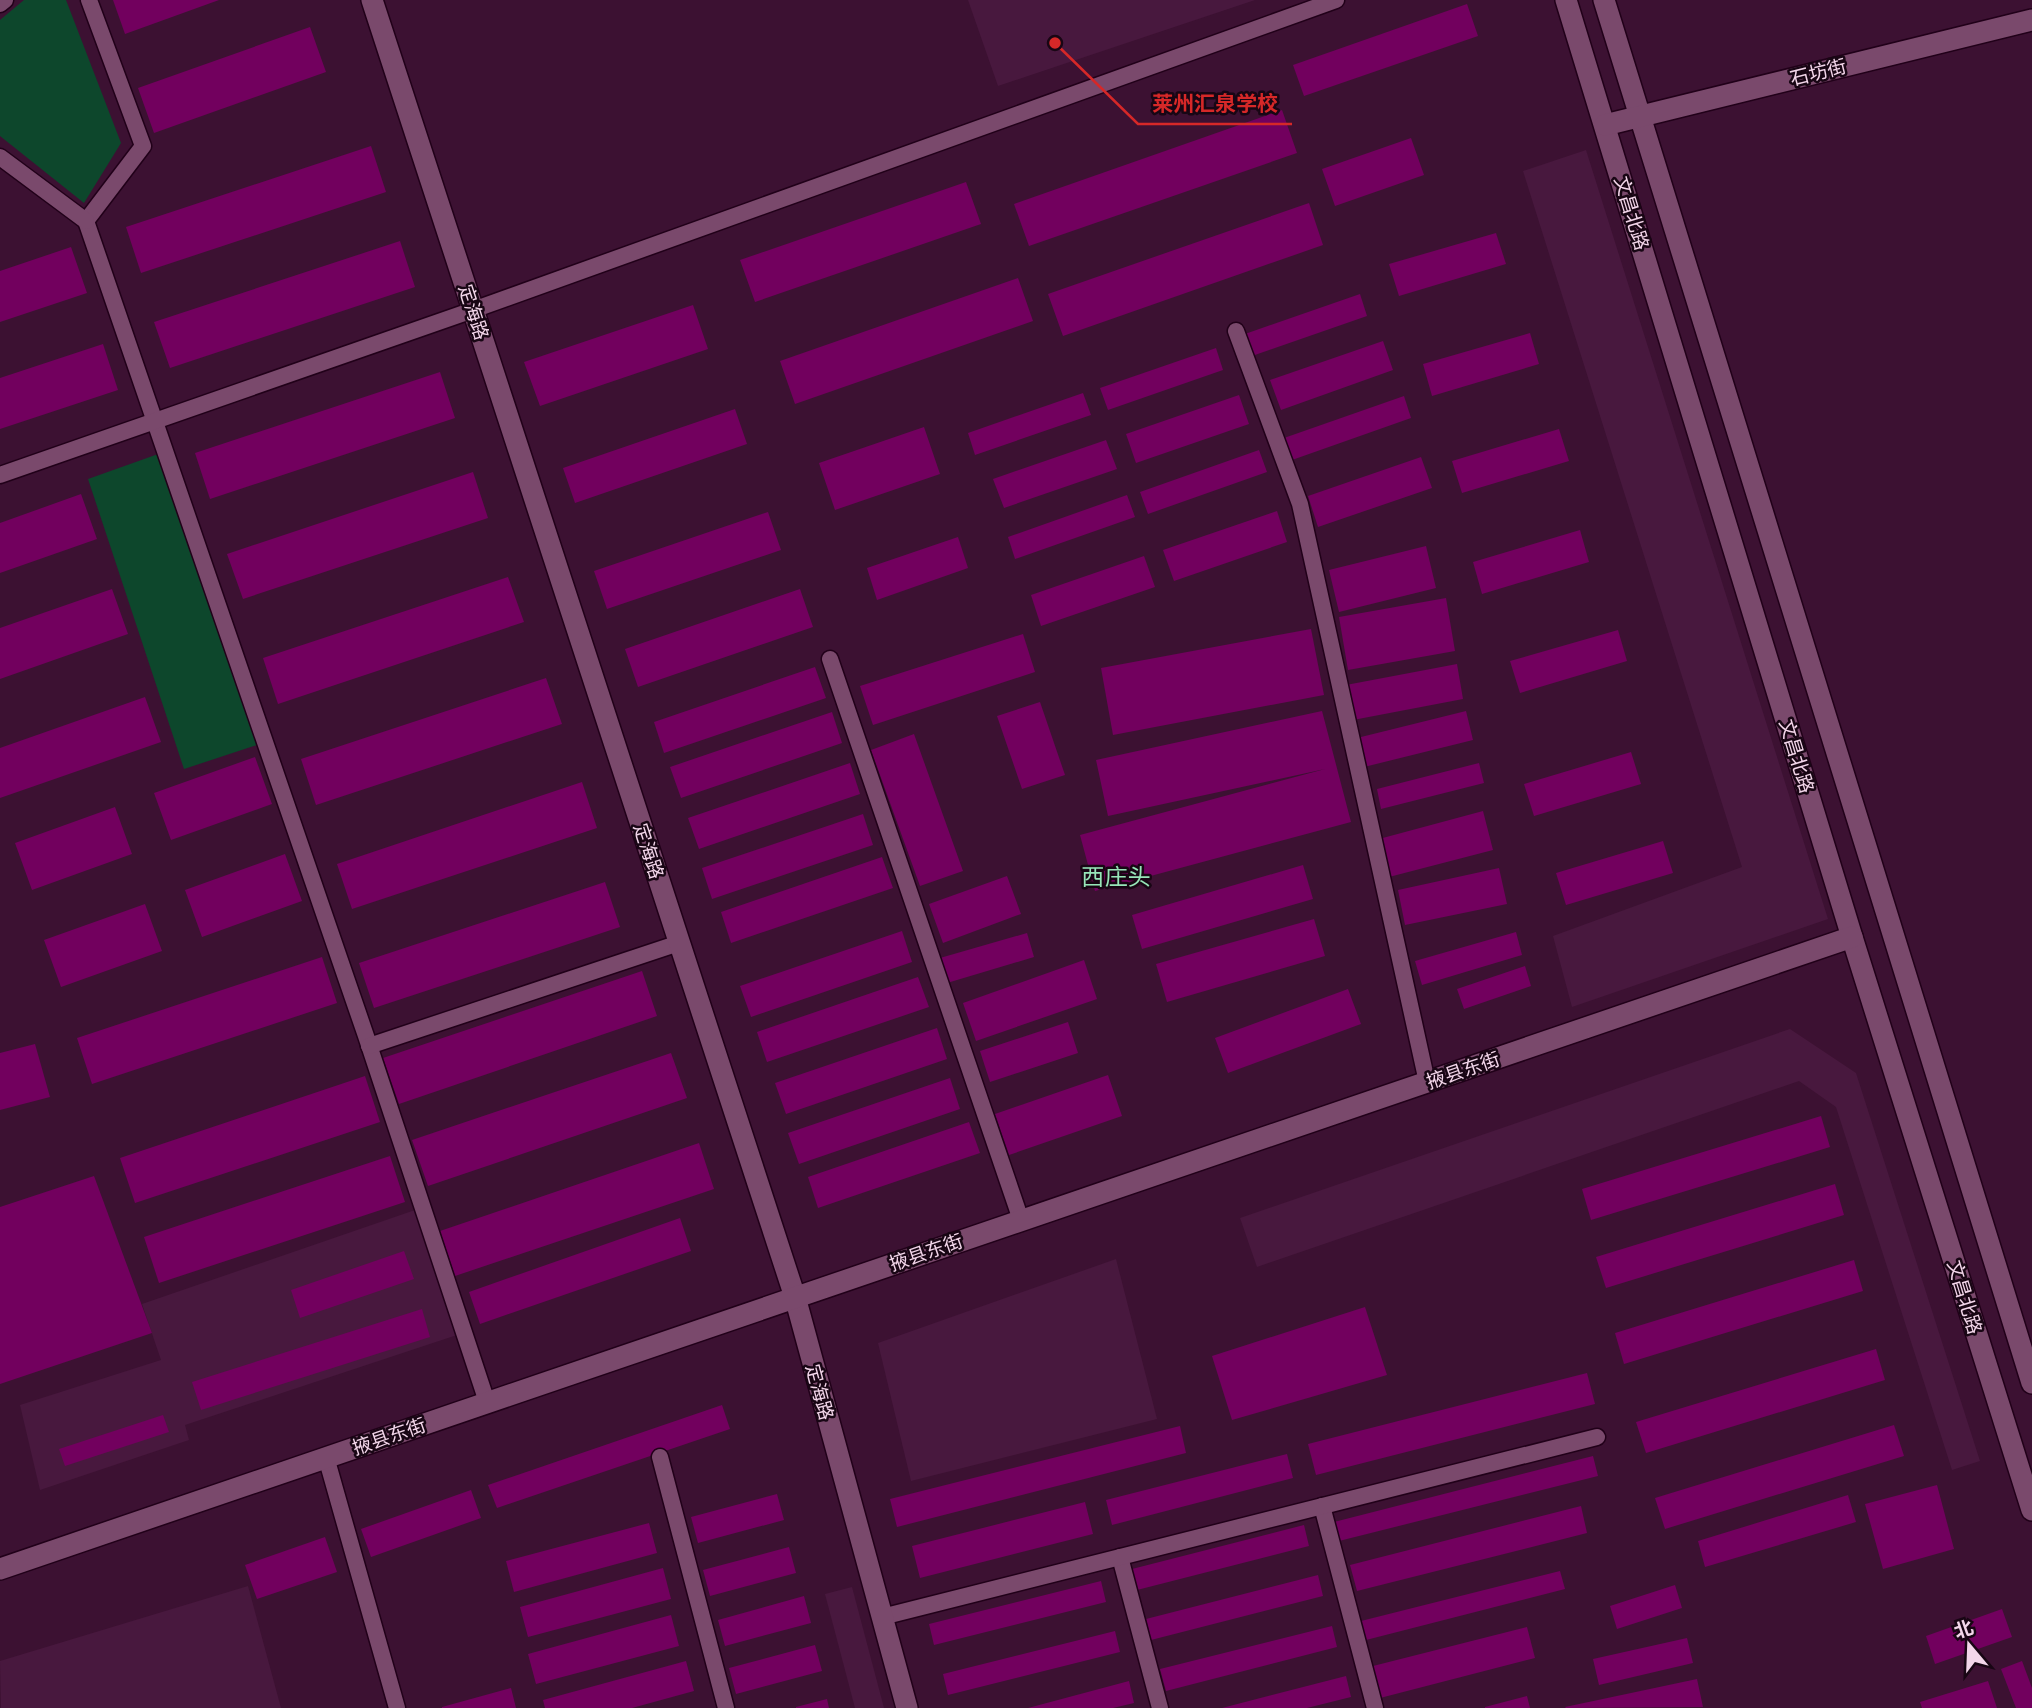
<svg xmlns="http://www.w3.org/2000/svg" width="2032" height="1708" font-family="Ubuntu,'Noto Sans SC',sans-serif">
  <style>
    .built { fill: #48183e }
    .green { fill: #0d472c }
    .building { fill: #72005e }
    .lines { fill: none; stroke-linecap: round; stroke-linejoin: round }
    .street-casing { stroke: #210019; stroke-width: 19 }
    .secondary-casing { stroke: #210019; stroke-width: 24 }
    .street { stroke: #7a496c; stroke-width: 16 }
    .secondary { stroke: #7a496c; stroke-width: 21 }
    .labels { text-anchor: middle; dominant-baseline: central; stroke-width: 5; stroke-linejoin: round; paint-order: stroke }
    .street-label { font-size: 19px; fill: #f3d6ea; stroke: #180614 }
    .quarter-label { font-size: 23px; fill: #97e5b8; stroke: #180614 }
    .leader { fill: none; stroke: #d62828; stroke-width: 2.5 }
    .callout-dot { fill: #d62828; stroke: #180614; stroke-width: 2.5 }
    .callout-label { font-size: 21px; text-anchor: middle; font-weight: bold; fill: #d62828; stroke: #180614; stroke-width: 5; stroke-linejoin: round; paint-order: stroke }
  </style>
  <rect width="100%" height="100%" fill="#3c1132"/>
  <g class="built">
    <path d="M968 0H1255L998 86Z"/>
    <path d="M1586 150 1828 919 1572 1007 1553 936 1742 867 1523 171Z"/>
    <path d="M1790 1029 1856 1073 1980 1461 1952 1470 1836 1107 1799 1081 1257 1267 1240 1218Z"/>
    <path d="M418 1209 460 1334 185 1425 189 1440 40 1490 20 1405 161 1360 142 1304Z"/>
    <path d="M1116 1259 1157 1419 911 1481 878 1343Z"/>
    <path d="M248 1586 281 1708H1L0 1661Z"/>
    <path d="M852 1587 884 1708H855L825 1594Z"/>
  </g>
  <g class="green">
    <path d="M24 0H66L121 143 84 203 0 136V20Z"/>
    <path d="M161 453 257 745 184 769 88 479Z"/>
  </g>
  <g class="building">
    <path d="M113 0H219L125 34Z"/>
    <path d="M1467 4 1478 36 1304 96 1293 65Z"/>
    <path d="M310 27 326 72 154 133 138 88Z"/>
    <path d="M1282 110 1297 153 1029 246 1014 204Z"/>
    <path d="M1411 138 1424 175 1335 206 1322 169Z"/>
    <path d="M371 146 386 192 141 273 126 227Z"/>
    <path d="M966 182 981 224 755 302 740 260Z"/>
    <path d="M1309 203 1323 245 1063 336 1048 294Z"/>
    <path d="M1496 233 1506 264 1399 296 1389 264Z"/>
    <path d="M400 241 415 287 170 368 154 322Z"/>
    <path d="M71 247 87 293 0 322V271Z"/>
    <path d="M1018 278 1033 321 795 404 780 361Z"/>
    <path d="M1360 294 1367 316 1252 356 1245 334Z"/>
    <path d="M693 305 708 349 540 406 524 362Z"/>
    <path d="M1530 333 1539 364 1432 396 1423 364Z"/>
    <path d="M1383 341 1393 370 1281 410 1270 380Z"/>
    <path d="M103 344 118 390 0 429V378Z"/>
    <path d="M1216 348 1223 370 1108 410 1100 388Z"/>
    <path d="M440 372 455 418 210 499 195 453Z"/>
    <path d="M1083 393 1091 415 975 455 968 433Z"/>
    <path d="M1239 395 1249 424 1136 463 1126 434Z"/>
    <path d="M1404 396 1411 418 1292 460 1284 438Z"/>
    <path d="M735 409 747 444 575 503 563 468Z"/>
    <path d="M924 427 940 474 835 510 819 463Z"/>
    <path d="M1559 429 1569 461 1462 493 1452 461Z"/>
    <path d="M1106 440 1117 469 1004 508 993 479Z"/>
    <path d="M1259 450 1267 472 1148 514 1140 492Z"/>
    <path d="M1421 457 1432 488 1318 527 1308 496Z"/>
    <path d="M473 472 488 518 243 599 227 554Z"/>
    <path d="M81 494 97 539 0 573V523Z"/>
    <path d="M1127 495 1135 517 1015 559 1008 537Z"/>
    <path d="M1277 511 1287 542 1174 581 1163 550Z"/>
    <path d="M768 512 781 550 607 609 594 571Z"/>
    <path d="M1580 530 1589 562 1482 594 1473 562Z"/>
    <path d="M958 537 968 568 877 600 867 568Z"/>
    <path d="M1426 546 1436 588 1339 612 1329 570Z"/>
    <path d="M1144 556 1155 587 1041 626 1031 595Z"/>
    <path d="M508 577 524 622 278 704 263 658Z"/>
    <path d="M112 589 128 634 0 679V628Z"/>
    <path d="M800 589 813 627 638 687 625 649Z"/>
    <path d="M1446 598 1455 651 1348 670 1339 617Z"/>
    <path d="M1311 629 1324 695 1113 735 1101 668Z"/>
    <path d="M1618 630 1627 661 1520 693 1510 661Z"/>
    <path d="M1023 634 1035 672 873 725 860 686Z"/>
    <path d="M1457 664 1463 699 1353 720 1346 685Z"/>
    <path d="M815 667 826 698 664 753 654 722Z"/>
    <path d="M546 678 562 724 316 805 301 759Z"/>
    <path d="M145 697 161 742 0 798V748Z"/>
    <path d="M1040 702 1065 775 1022 789 997 716Z"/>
    <path d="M1322 711 1351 822 1095 891 1080 835 1325 769 1108 816 1096 760Z"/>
    <path d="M1466 711 1473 740 1364 767 1357 738Z"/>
    <path d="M832 712 842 743 681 798 670 767Z"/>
    <path d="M914 734 963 871 920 886 871 750Z"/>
    <path d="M1631 752 1641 784 1534 816 1524 784Z"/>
    <path d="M255 757 272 804 171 840 154 793Z"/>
    <path d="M850 763 860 794 699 849 688 818Z"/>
    <path d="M1479 763 1484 783 1381 809 1377 789Z"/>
    <path d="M582 782 597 828 352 909 337 864Z"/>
    <path d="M115 807 132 854 32 890 15 843Z"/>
    <path d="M1483 811 1493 850 1389 877 1379 839Z"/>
    <path d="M863 814 873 845 712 899 702 868Z"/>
    <path d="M1663 841 1673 873 1566 905 1556 873Z"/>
    <path d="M285 854 302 901 202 937 185 890Z"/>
    <path d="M882 857 893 888 731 943 721 912Z"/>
    <path d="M1303 865 1313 899 1142 949 1132 915Z"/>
    <path d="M1499 868 1507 904 1405 925 1398 890Z"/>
    <path d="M1007 876 1021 914 943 943 929 904Z"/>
    <path d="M605 882 620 927 374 1008 359 963Z"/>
    <path d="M145 904 162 951 61 987 44 940Z"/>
    <path d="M1314 919 1325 956 1167 1002 1156 964Z"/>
    <path d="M902 931 912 962 751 1017 740 986Z"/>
    <path d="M1516 932 1522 955 1422 985 1415 961Z"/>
    <path d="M1027 933 1034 957 947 983 940 958Z"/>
    <path d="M322 957 337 1003 92 1084 77 1038Z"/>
    <path d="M1084 960 1097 999 976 1041 963 1003Z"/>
    <path d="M1525 966 1531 986 1464 1009 1457 989Z"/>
    <path d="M642 971 657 1016 399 1104 383 1058Z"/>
    <path d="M918 977 929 1007 767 1062 757 1032Z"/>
    <path d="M1348 989 1361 1024 1228 1073 1215 1038Z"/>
    <path d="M1068 1022 1078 1053 990 1082 980 1051Z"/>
    <path d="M937 1028 947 1059 786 1114 775 1083Z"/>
    <path d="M35 1044 50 1097 0 1110V1053Z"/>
    <path d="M671 1053 687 1098 428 1186 412 1140Z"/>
    <path d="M1108 1075 1122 1116 1009 1155 995 1114Z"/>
    <path d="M365 1076 380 1122 135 1203 120 1158Z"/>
    <path d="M950 1078 960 1109 799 1164 788 1133Z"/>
    <path d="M1821 1116 1830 1147 1591 1220 1582 1189Z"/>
    <path d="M969 1122 980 1153 818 1208 808 1177Z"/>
    <path d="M699 1143 714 1189 455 1276 440 1231Z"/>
    <path d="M390 1156 405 1202 159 1283 144 1237Z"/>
    <path d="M94 1176 152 1333 0 1384V1207Z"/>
    <path d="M1835 1184 1844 1215 1606 1288 1596 1257Z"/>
    <path d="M680 1218 691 1251 480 1324 469 1292Z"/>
    <path d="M404 1251 414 1279 300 1318 291 1290Z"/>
    <path d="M1854 1260 1863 1291 1624 1364 1615 1333Z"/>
    <path d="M1365 1307 1387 1375 1232 1420 1212 1356Z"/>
    <path d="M422 1309 430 1337 201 1410 192 1382Z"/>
    <path d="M1876 1349 1885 1380 1646 1453 1636 1422Z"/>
    <path d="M1587 1373 1595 1404 1316 1475 1308 1444Z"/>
    <path d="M722 1405 730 1429 497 1508 488 1485Z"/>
    <path d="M163 1415 169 1432 65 1466 59 1449Z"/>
    <path d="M1894 1425 1904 1456 1665 1529 1655 1498Z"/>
    <path d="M1180 1426 1186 1453 897 1527 890 1499Z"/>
    <path d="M1287 1454 1293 1478 1112 1525 1106 1500Z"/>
    <path d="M1593 1456 1598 1476 1339 1541 1334 1522Z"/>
    <path d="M1937 1485 1954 1549 1883 1569 1865 1504Z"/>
    <path d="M471 1490 481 1518 371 1557 361 1529Z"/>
    <path d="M777 1494 784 1520 698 1543 691 1517Z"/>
    <path d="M1848 1495 1856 1522 1705 1567 1698 1541Z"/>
    <path d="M1085 1502 1093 1534 920 1578 912 1546Z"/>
    <path d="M1581 1506 1587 1533 1357 1591 1350 1565Z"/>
    <path d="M649 1523 657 1553 514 1592 506 1561Z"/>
    <path d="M1304 1525 1309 1546 1137 1590 1132 1569Z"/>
    <path d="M325 1537 337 1572 257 1599 245 1565Z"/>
    <path d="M789 1547 796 1573 710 1596 703 1570Z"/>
    <path d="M663 1568 671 1599 528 1637 520 1607Z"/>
    <path d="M1560 1571 1565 1589 1366 1640 1361 1621Z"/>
    <path d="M1318 1575 1323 1596 1151 1640 1146 1619Z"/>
    <path d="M1101 1581 1106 1602 934 1645 929 1624Z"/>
    <path d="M1675 1585 1682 1608 1617 1629 1610 1606Z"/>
    <path d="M804 1596 811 1623 725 1646 718 1620Z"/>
    <path d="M2002 1609 2012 1637 1935 1664 1926 1636Z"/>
    <path d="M671 1615 679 1646 536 1684 528 1654Z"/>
    <path d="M1332 1626 1337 1647 1166 1691 1160 1669Z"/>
    <path d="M1527 1627 1535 1658 1380 1698 1373 1666Z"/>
    <path d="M1115 1631 1120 1652 948 1695 943 1674Z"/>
    <path d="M1687 1638 1693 1663 1599 1685 1593 1659Z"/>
    <path d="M815 1645 822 1671 736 1694 729 1668Z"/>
    <path d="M686 1661 694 1691 632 1708H545L543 1700Z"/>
    <path d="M2022 1661 2032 1688V1708H2016L2001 1669Z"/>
    <path d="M1346 1676 1351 1697 1307 1708H1222Z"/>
    <path d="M1697 1679 1703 1707 1566 1708 1565 1707Z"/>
    <path d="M1129 1681 1134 1703 1113 1708H1028Z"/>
    <path d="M1988 1681 1997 1708H1922L1920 1702Z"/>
    <path d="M511 1688 516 1708H442V1707Z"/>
    <path d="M1527 1696 1530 1708H1485V1707Z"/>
    <path d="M827 1699 829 1708H796V1707Z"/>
  </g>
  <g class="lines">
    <g class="street-casing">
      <g id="street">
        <path d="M89 0 143 146 86 221 366 1036 487 1402"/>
        <path d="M0 4 5 0"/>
        <path d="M0 157 86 221"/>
        <path d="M1236 331 1300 504 1427 1082"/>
        <path d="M0 475 473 310 1336 0"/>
        <path d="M830 659 1021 1220"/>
        <path d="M369 1046 679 943"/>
        <path d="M326 1457 397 1708"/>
        <path d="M660 1457 726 1708"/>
        <path d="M1322 1506 1375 1708"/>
        <path d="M1120 1557 1160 1708"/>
        <path d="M882 1617 1597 1437"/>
      </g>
    </g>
    <g class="secondary-casing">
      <g id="secondary">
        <path d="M372 0 795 1297 907 1708"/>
        <path d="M1566 0 1852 937 2032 1510"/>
        <path d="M1604 0 2032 1383"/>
        <path d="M1605 125 2032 20"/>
        <path d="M0 1569 1852 937"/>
      </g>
    </g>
    <use href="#street" class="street"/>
    <use href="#secondary" class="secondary"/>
  </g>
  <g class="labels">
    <g class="street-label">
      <text transform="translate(1818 72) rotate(-14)">石坊街</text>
      <text transform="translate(1632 213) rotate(73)">文昌北路</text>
      <text transform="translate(474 312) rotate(72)">定海路</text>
      <text transform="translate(1797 756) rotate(73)">文昌北路</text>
      <text transform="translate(649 851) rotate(72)">定海路</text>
      <text transform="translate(1463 1070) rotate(-19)">掖县东街</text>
      <text transform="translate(926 1252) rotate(-19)">掖县东街</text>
      <text transform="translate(1965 1297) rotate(73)">文昌北路</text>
      <text transform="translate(820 1392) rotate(75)">定海路</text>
      <text transform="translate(389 1436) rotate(-19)">掖县东街</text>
    </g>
    <g class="quarter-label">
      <text x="1116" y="876">西庄头</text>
    </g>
  </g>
  <path class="leader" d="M1055 43L1138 124H1292"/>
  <circle class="callout-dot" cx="1055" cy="43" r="7"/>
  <g class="callout-label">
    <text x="1215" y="111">莱州汇泉学校</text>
  </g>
  <g transform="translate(1969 1645) rotate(341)" stroke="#180614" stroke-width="5" paint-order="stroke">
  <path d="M0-5L12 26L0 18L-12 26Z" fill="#f3d6ea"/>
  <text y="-10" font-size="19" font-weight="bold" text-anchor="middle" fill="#f3d6ea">北</text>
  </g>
</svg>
